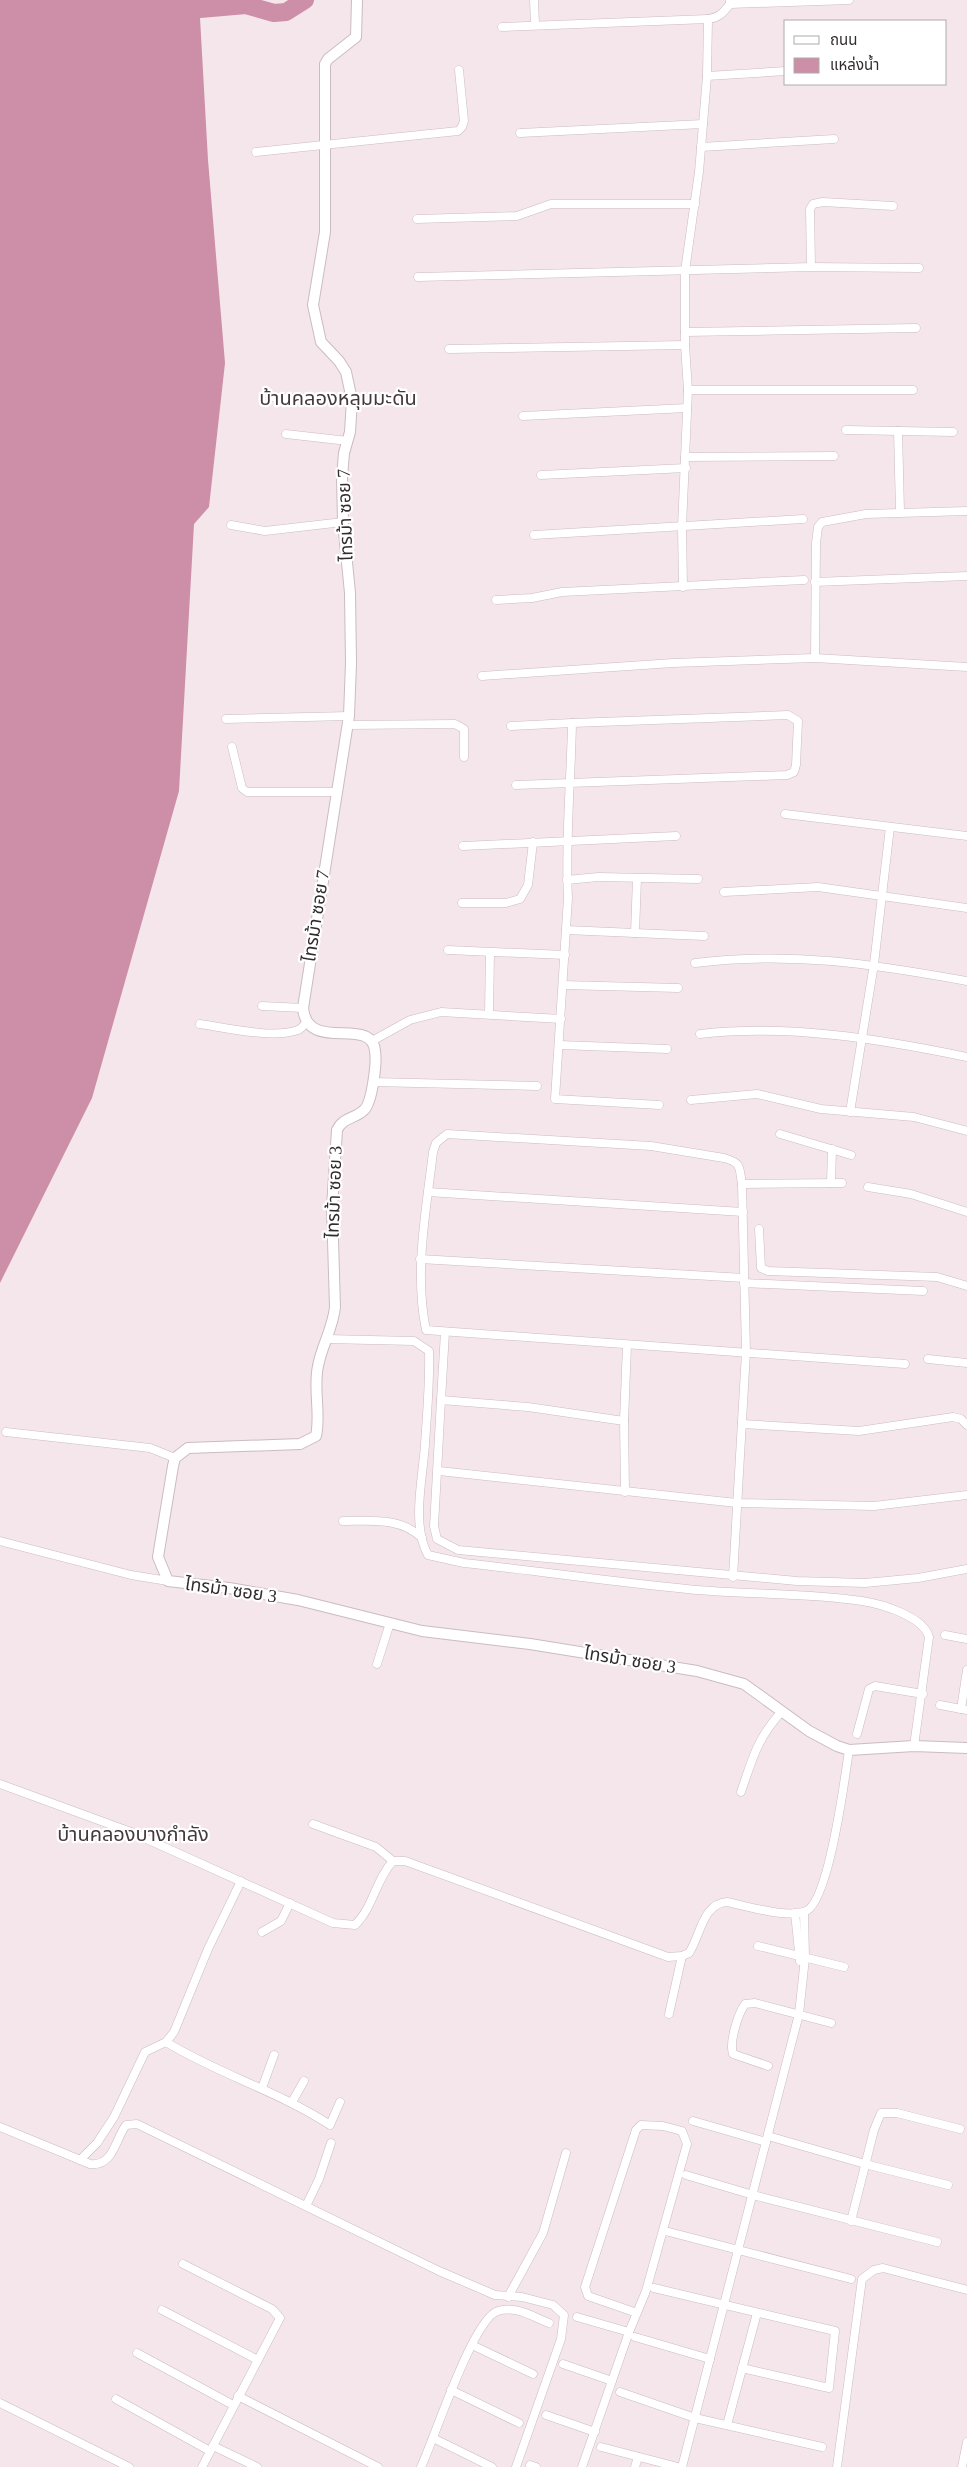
<svg xmlns="http://www.w3.org/2000/svg" width="967" height="2467" font-family="'Times New Roman','Noto Sans Thai',serif">
  <style>
    .water { fill: #cc8fa7 }
    .lines { fill: none; stroke-linecap: round; stroke-linejoin: round }
    .river { stroke: #cc8fa7; stroke-width: 18 }
    .minor-casing { stroke: #cabcc1; stroke-width: 9 }
    .tertiary-casing { stroke: #cabcc1; stroke-width: 12 }
    .minor { stroke: #fff; stroke-width: 8 }
    .tertiary { stroke: #fff; stroke-width: 10 }
    .labels { text-anchor: middle; dominant-baseline: central; stroke-width: 4.5; stroke-linejoin: round; paint-order: stroke }
    .street-label { font-size: 18px; fill: #312c2e; stroke: #fff }
    .quarter-label { font-size: 20px; fill: #44393d; stroke: #fff }
  </style>
  <rect width="100%" height="100%" fill="#f5e6eb"/>
  <path class="water" d="M0 0H199L208 160 225 363 209 507 194 524 179 791 92 1098 0 1283Z"/>
  <g class="lines">
    <path class="river" d="M177 11 246 5 274 13 286 12 305 0"/>
    <g class="minor-casing">
      <g id="minor">
        <path d="M534 0 535 24"/>
        <path d="M730 4 849 0"/>
        <path d="M502 27 708 19"/>
        <path d="M707 76 786 71"/>
        <path d="M520 133 703 124"/>
        <path d="M701 147 834 139"/>
        <path d="M256 152 458 131 462 127 464 121 459 70"/>
        <path d="M417 219 517 216 551 204H695"/>
        <path d="M811 267 810 209 813 204 823 202 893 206"/>
        <path d="M418 277 811 267 919 268"/>
        <path d="M685 332 916 328"/>
        <path d="M449 349 685 345"/>
        <path d="M688 390H913"/>
        <path d="M272 397 352 400"/>
        <path d="M523 416 687 408"/>
        <path d="M846 430 953 432"/>
        <path d="M898 431 900 511"/>
        <path d="M286 434 348 441"/>
        <path d="M685 457 834 456"/>
        <path d="M541 475 686 468"/>
        <path d="M231 525 265 531 343 522"/>
        <path d="M534 535 803 519"/>
        <path d="M815 582 967 576"/>
        <path d="M683 587 682 527 688 390 685 345V271L699 172 707 76 708 19C719 18 724 12 730 4V0"/>
        <path d="M496 600 532 598 562 592 804 580"/>
        <path d="M815 658 816 543 818 527 822 522 866 514 967 511"/>
        <path d="M482 676 673 663 815 658 967 667"/>
        <path d="M226 719 349 716"/>
        <path d="M347 725 455 724 464 729V757"/>
        <path d="M511 726 572 723"/>
        <path d="M232 747 242 788 247 792H337"/>
        <path d="M516 785 787 775 794 772 796 765 798 721 788 715 572 723C571 781 565 840 568 898L555 1099 659 1105"/>
        <path d="M785 814 967 836"/>
        <path d="M463 846 676 836"/>
        <path d="M567 880 598 877 698 879"/>
        <path d="M724 892 818 887 967 908"/>
        <path d="M462 903H506L520 899 528 885 533 842"/>
        <path d="M566 930 704 936"/>
        <path d="M635 933 637 878"/>
        <path d="M448 950 565 955"/>
        <path d="M695 963C792 951 872 964 967 981"/>
        <path d="M563 985 678 988"/>
        <path d="M262 1006 303 1008"/>
        <path d="M489 1013 490 953"/>
        <path d="M200 1024C227 1028 273 1039 298 1030 301 1029 304 1025 307 1022"/>
        <path d="M700 1034C789 1024 880 1039 967 1057"/>
        <path d="M372 1041 410 1020 441 1012 561 1019"/>
        <path d="M560 1045 667 1049"/>
        <path d="M373 1082 537 1086"/>
        <path d="M691 1100 757 1094 821 1109 914 1117 967 1131"/>
        <path d="M850 1112 874 964 890 827"/>
        <path d="M780 1134 851 1155"/>
        <path d="M831 1183 832 1149"/>
        <path d="M742 1184C739 1167 742 1163 724 1158L651 1146 447 1134 436 1143 433 1152C426 1212 414 1271 426 1330L905 1364"/>
        <path d="M868 1187 911 1194 967 1212"/>
        <path d="M428 1192 743 1212"/>
        <path d="M759 1229 761 1268 768 1271 937 1277 967 1286"/>
        <path d="M420 1259 744 1278"/>
        <path d="M744 1283 923 1291"/>
        <path d="M326 1339 414 1341 429 1351C430 1382 427 1413 425 1444 423 1478 411 1524 428 1555L464 1563C538 1571 613 1582 687 1589 744 1595 805 1592 862 1601 881 1604 923 1616 929 1637L914 1746"/>
        <path d="M928 1359 967 1363"/>
        <path d="M441 1400 445 1332"/>
        <path d="M624 1421 627 1345"/>
        <path d="M742 1424 859 1431 953 1417 961 1419 967 1425"/>
        <path d="M6 1432 150 1448 175 1458"/>
        <path d="M439 1471 737 1503 874 1506 967 1495"/>
        <path d="M625 1492 624 1421 528 1407 441 1400 434 1526 437 1539 458 1550 797 1581 865 1583 918 1578 967 1569"/>
        <path d="M343 1521C371 1521 401 1517 422 1538"/>
        <path d="M0 1541 131 1575 168 1581"/>
        <path d="M733 1577 746 1352 742 1184 842 1183"/>
        <path d="M945 1635 967 1639"/>
        <path d="M377 1664 390 1623"/>
        <path d="M940 1705 967 1710"/>
        <path d="M961 1709 967 1670"/>
        <path d="M857 1734 869 1689 875 1686 923 1694"/>
        <path d="M0 1784 131 1832 333 1923 355 1925C373 1908 376 1879 393 1861H405L668 1957 682 1956 689 1953C701 1935 702 1904 727 1902 747 1906 788 1919 806 1911 829 1901 845 1777 849 1750"/>
        <path d="M741 1792C753 1757 757 1739 782 1711"/>
        <path d="M313 1824 376 1847 393 1861"/>
        <path d="M795 1913 800 1961"/>
        <path d="M262 1932 281 1921 290 1903"/>
        <path d="M758 1946 844 1967"/>
        <path d="M669 2014 682 1956"/>
        <path d="M166 2042C218 2074 278 2091 330 2125L340 2102"/>
        <path d="M768 2066 733 2054C729 2042 738 2014 745 2004L755 2003 831 2023"/>
        <path d="M262 2088 274 2055"/>
        <path d="M292 2102 304 2081"/>
        <path d="M693 2121 766 2142"/>
        <path d="M0 2127 90 2164C113 2167 115 2140 126 2125L137 2124 439 2271 495 2295 522 2297 553 2305 564 2315 561 2339 516 2467"/>
        <path d="M768 2136 865 2164 948 2185"/>
        <path d="M80 2160 97 2143 114 2117 145 2052 166 2042 174 2032 208 1949 241 1881"/>
        <path d="M686 2175 753 2195 937 2242"/>
        <path d="M306 2206 319 2179 331 2143"/>
        <path d="M851 2221 874 2130 881 2113H897L960 2129"/>
        <path d="M669 2232 851 2279"/>
        <path d="M183 2264 272 2309 280 2318 202 2467"/>
        <path d="M654 2288 835 2331 829 2388 742 2368"/>
        <path d="M508 2297 543 2233 566 2153"/>
        <path d="M162 2310 258 2360"/>
        <path d="M577 2317 629 2332 582 2467"/>
        <path d="M629 2332 646 2291 687 2144 682 2131 663 2126 641 2125 636 2130 585 2287 588 2296 637 2313"/>
        <path d="M635 2337 710 2359"/>
        <path d="M472 2345 533 2374"/>
        <path d="M137 2353 233 2405"/>
        <path d="M563 2364 612 2381"/>
        <path d="M451 2390 519 2423"/>
        <path d="M620 2392 695 2418 822 2447"/>
        <path d="M238 2396 378 2467"/>
        <path d="M116 2399 210 2451"/>
        <path d="M0 2403 129 2467"/>
        <path d="M546 2415 595 2432"/>
        <path d="M727 2425 757 2313"/>
        <path d="M433 2438 492 2467"/>
        <path d="M213 2446 257 2467"/>
        <path d="M601 2447 678 2467"/>
        <path d="M530 2465 536 2467"/>
        <path d="M421 2467C434 2440 473 2318 498 2311 515 2305 533 2317 549 2323"/>
        <path d="M635 2467 638 2457"/>
        <path d="M682 2467 799 2014 805 1958 804 1912"/>
        <path d="M837 2467 862 2279 874 2270 883 2268 967 2290"/>
        <path d="M962 2467 967 2442"/>
      </g>
    </g>
    <g class="tertiary-casing">
      <path id="tertiary" d="M357 0 356 37 328 59 325 64V232L313 305 321 342 339 361 346 372 352 400 350 432 344 453 342 477 343 522 350 593 351 663 349 716 303 1008C307 1054 372 1015 375 1051 377 1063 372 1103 364 1110 355 1119 343 1117 337 1130L332 1207 335 1307C333 1328 322 1345 318 1366 313 1389 321 1413 316 1436L300 1444 188 1448 175 1458 173 1466 158 1557 168 1581 229 1588 298 1600 422 1631 530 1644 697 1671 744 1684 809 1731 837 1746 849 1750 914 1746 967 1748"/>
    </g>
    <use href="#minor" class="minor"/>
    <use href="#tertiary" class="tertiary"/>
  </g>
  <g class="labels">
    <g class="street-label">
      <text transform="translate(345 515) rotate(-92)">ไทรม้า ซอย 7</text>
      <text transform="translate(316 916) rotate(-81)">ไทรม้า ซอย 7</text>
      <text transform="translate(334 1192) rotate(-88)">ไทรม้า ซอย 3</text>
      <text transform="translate(231 1590) rotate(8)">ไทรม้า ซอย 3</text>
      <text transform="translate(630 1660) rotate(9)">ไทรม้า ซอย 3</text>
    </g>
    <g class="quarter-label">
      <text x="338" y="398">บ้านคลองหลุมมะดัน</text>
      <text x="133" y="1834">บ้านคลองบางกำลัง</text>
    </g>
  </g>
  <rect x="784" y="20" width="162" height="65" fill="#ffffff" stroke="#adabab"/>
  <rect x="794" y="36" width="25" height="8" fill="#ffffff" stroke="#adabab"/>
  <text x="830" y="45" font-size="15" fill="#312c2e">ถนน</text>
  <rect x="794" y="58" width="25" height="15" fill="#cc8fa7" stroke="#adabab"/>
  <text x="830" y="70" font-size="15" fill="#312c2e">แหล่งน้ำ</text>
</svg>
